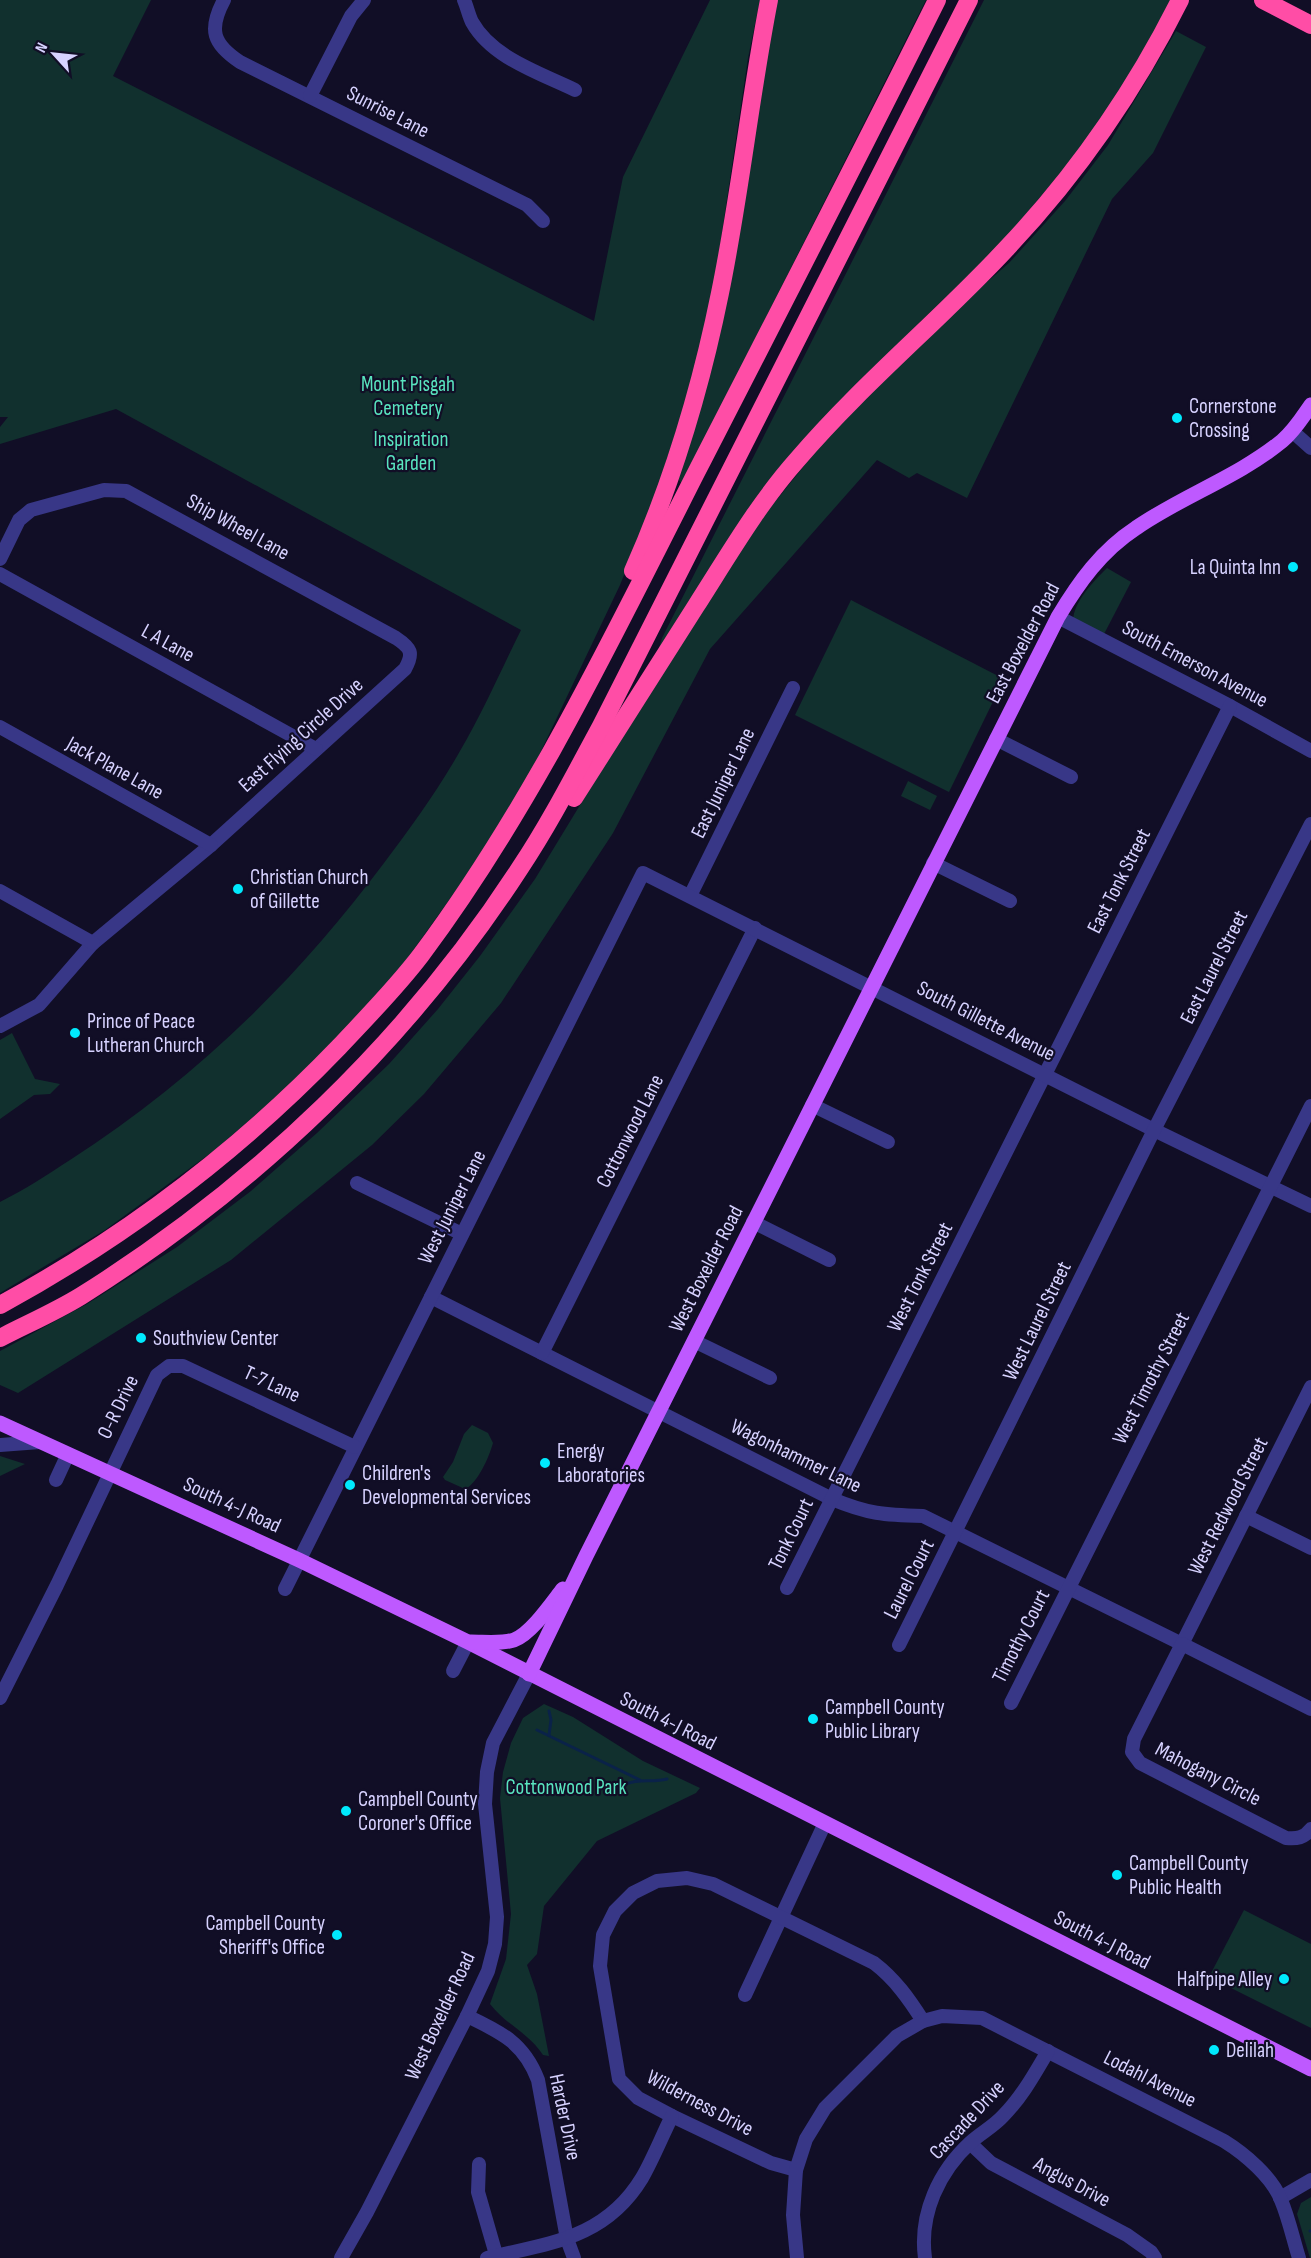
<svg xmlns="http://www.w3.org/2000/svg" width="1311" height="2258" font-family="'Sofia Sans Condensed',sans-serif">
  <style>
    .green { fill: #11302e }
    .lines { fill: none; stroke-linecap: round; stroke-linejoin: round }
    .stream { stroke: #0a2249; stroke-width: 3 }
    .minor { stroke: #383787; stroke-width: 14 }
    .major { stroke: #be59ff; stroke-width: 15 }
    .highway { stroke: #ff4da6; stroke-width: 18 }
    .poi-dot { fill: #00e9fd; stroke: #110e26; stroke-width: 2 }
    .labels { text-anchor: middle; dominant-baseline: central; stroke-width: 4.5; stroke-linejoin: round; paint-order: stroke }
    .street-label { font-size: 21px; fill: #d7d2ff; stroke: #110e26 }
    .park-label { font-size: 21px; fill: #59e4bf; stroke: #110e26 }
    .poi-label { font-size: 21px; fill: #d7d2ff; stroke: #110e26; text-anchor: start }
  </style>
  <rect width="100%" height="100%" fill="#110e26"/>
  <g class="green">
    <path d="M0 0H151L113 76 594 321 623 177 710 0H760L748 58 712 300 688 394 651 508 620 585 533 768 487 847 404 963 340 1035 275 1098 215 1150 105 1230 0 1293V1202C24 1190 47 1175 70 1160 194 1080 295 982 384 863 411 827 438 790 460 751 483 712 501 670 521 630L116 409 0 444V427L8 417H0Z"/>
    <path d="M776 0H926L682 484 676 476Z"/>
    <path d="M984 0H1171L1144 52 1090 138 999 246 859 381 796 452 657 655 662 638Z"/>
    <path d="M1176 31 1206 47 1153 153 1112 199 967 498 917 473 909 478 877 460 710 649 613 833 501 1003 424 1094 372 1145 231 1260 18 1393 0 1385V1351L87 1304 177 1247 251 1191 317 1133 389 1064 438 1009 480 956 535 879 650 690 757 524 838 424 958 307 1009 263 1065 201 1108 145Z"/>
    <path d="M1107 568 1131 582 1103 636 1073 621C1073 602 1094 581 1107 568Z"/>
    <path d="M851 600 1004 679 949 792 795 715Z"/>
    <path d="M908 781 937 796 930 810 901 796Z"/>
    <path d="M12 1033 35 1079 60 1084 50 1094 34 1095 0 1119V1040Z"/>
    <path d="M472 1425 488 1433 493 1443C489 1457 478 1483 465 1489L445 1480 443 1477 453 1462 464 1434Z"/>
    <path d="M0 1456 25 1464 0 1476Z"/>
    <path d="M544 1704 573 1717 643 1761 700 1788 696 1793 597 1841 544 1906 537 1954 527 1965 537 1994 549 2056 543 2055C528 2032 506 2025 490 2004L506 1959 511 1914 500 1798 503 1772 511 1743 523 1718Z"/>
    <path d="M1244 1910 1311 1944V2028L1209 1977Z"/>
    <path d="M1311 2197V2258H1310L1297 2214 1301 2203Z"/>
  </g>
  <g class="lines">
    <g class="stream">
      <path d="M537 1730 640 1780"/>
      <path d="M549 1735 551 1720 549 1711"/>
      <path d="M626 1784C640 1778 653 1783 667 1779"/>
      <path d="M1310 2231H1311"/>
    </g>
    <g class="minor">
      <path d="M224 0C208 30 213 44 240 62L527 205 543 221"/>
      <path d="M464 0C467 7 469 16 472 22 492 58 540 73 575 90"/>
      <path d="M310 96 351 16 364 0"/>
      <path d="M1292 431 1311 448"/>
      <path d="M0 559 19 520 31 510 104 490 126 491 396 638C411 648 414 653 405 669L211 845 93 943 39 1005 0 1026"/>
      <path d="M0 574 316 749"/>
      <path d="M1058 617 1230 706 1311 751"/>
      <path d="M0 727 211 845"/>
      <path d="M996 739 1071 777"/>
      <path d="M933 863 1010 901"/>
      <path d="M0 891 93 943"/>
      <path d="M690 896 793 688"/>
      <path d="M812 1105 888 1142"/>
      <path d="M357 1183 462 1234"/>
      <path d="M753 1222 829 1260"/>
      <path d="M431 1297 832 1499C868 1514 884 1515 923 1516L1182 1644 1311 1387"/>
      <path d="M694 1341 770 1378"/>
      <path d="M542 1353 755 928"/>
      <path d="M0 1445 40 1442"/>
      <path d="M56 1480 68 1454"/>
      <path d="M1246 1516 1311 1548"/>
      <path d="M787 1588 1230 706"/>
      <path d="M285 1589 643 873 1154 1130 1311 1206"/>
      <path d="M899 1645 1154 1130 1311 824"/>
      <path d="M453 1671 468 1642"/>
      <path d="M0 1698 57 1585 157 1375 169 1366H183L355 1447"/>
      <path d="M1011 1703 1311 1106"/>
      <path d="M1311 1709 1182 1644 1134 1739 1132 1752 1140 1763 1286 1838C1297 1839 1304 1838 1311 1829"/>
      <path d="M745 1995 825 1823"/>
      <path d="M467 2016C501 2032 524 2043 538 2080L567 2239 574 2258"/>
      <path d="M970 2143 991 2163 1127 2235 1151 2252 1155 2258"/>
      <path d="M479 2164 478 2192 497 2258"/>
      <path d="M796 2170 771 2163 672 2116 638 2098 619 2079 600 1966 603 1935 615 1911 633 1893 657 1881 687 1878 713 1884 874 1963C895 1979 909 1999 923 2021"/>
      <path d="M1280 2198 1311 2180"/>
      <path d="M341 2258 367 2212 467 2016 488 1971 495 1944 497 1917 485 1804 487 1772 493 1743 529 1674"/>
      <path d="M487 2258C549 2243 605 2239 642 2178 653 2159 662 2136 672 2116"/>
      <path d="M797 2258 793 2215 796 2170 806 2139 825 2108 897 2036 923 2021 942 2016 982 2018 1224 2141C1245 2154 1272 2177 1281 2200 1289 2219 1293 2239 1299 2258"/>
      <path d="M925 2258C919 2214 939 2171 971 2142 981 2133 994 2126 1003 2116 1022 2097 1035 2073 1048 2051"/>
    </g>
    <g class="major">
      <path d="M0 1423 299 1560 468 1642 1311 2069"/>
      <path d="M471 1642C485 1642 502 1644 514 1640 531 1634 552 1603 563 1589"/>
      <path d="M529 1674 586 1556 1058 617C1079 582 1101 551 1136 528 1182 496 1238 477 1282 441 1294 431 1302 418 1311 405"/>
    </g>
    <g class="highway">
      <path d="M1263 0 1311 25"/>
      <path d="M633 571C672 483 701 387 720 293 740 196 750 97 769 0"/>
      <path d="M574 798C615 734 655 670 696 606 728 556 758 504 797 460 862 384 939 321 1007 248 1077 174 1134 92 1180 0"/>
      <path d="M0 1305C127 1236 239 1151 339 1047 367 1017 396 988 421 955 533 805 613 636 698 469 778 313 859 157 937 0"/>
      <path d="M0 1338C27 1324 55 1312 81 1296 255 1187 408 1041 520 868 550 823 575 774 601 726L969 0"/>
    </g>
  </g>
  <g class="poi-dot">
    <circle cx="1177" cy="418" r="6"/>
    <circle cx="1293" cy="567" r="6"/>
    <circle cx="238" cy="889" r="6"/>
    <circle cx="75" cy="1033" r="6"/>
    <circle cx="141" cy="1338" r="6"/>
    <circle cx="545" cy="1463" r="6"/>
    <circle cx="350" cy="1485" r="6"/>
    <circle cx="813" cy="1719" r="6"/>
    <circle cx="346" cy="1811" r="6"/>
    <circle cx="1117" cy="1875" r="6"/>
    <circle cx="337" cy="1935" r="6"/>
    <circle cx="1284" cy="1979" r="6"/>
    <circle cx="1214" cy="2050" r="6"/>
  </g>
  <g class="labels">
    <g class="street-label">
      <text transform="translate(388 112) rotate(27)">Sunrise Lane</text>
      <text transform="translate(238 527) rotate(29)">Ship Wheel Lane</text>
      <text transform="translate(168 643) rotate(29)">L A Lane</text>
      <text transform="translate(1023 643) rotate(-62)">East Boxelder Road</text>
      <text transform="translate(1195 664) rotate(28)">South Emerson Avenue</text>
      <text transform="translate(301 735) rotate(-42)">East Flying Circle Drive</text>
      <text transform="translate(115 768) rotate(29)">Jack Plane Lane</text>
      <text transform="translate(723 783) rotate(-64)">East Juniper Lane</text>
      <text transform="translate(1119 881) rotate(-63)">East Tonk Street</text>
      <text transform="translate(1214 967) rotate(-63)">East Laurel Street</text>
      <text transform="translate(986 1021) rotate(27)">South Gillette Avenue</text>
      <text transform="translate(630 1131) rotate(-63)">Cottonwood Lane</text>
      <text transform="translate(452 1207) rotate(-63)">West Juniper Lane</text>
      <text transform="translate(706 1269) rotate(-63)">West Boxelder Road</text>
      <text transform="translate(920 1277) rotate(-63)">West Tonk Street</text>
      <text transform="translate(1037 1321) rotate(-64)">West Laurel Street</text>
      <text transform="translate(1151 1378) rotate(-63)">West Timothy Street</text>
      <text transform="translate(272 1384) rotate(25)">T-7 Lane</text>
      <text transform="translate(118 1407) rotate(-64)">O-R Drive</text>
      <text transform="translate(796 1456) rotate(26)">Wagonhammer Lane</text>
      <text transform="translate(232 1505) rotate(25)">South 4-J Road</text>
      <text transform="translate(1228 1506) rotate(-63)">West Redwood Street</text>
      <text transform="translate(791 1534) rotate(-64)">Tonk Court</text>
      <text transform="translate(909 1579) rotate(-63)">Laurel Court</text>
      <text transform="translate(1021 1636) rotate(-63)">Timothy Court</text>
      <text transform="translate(668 1721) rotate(27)">South 4-J Road</text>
      <text transform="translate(1208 1774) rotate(27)">Mahogany Circle</text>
      <text transform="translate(1102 1940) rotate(27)">South 4-J Road</text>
      <text transform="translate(440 2016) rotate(-65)">West Boxelder Road</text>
      <text transform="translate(1150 2079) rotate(27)">Lodahl Avenue</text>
      <text transform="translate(700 2103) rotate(28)">Wilderness Drive</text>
      <text transform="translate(565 2117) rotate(78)">Harder Drive</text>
      <text transform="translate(967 2120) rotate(-47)">Cascade Drive</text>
      <text transform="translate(1072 2182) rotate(28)">Angus Drive</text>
    </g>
    <g class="park-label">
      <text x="408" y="384">Mount Pisgah<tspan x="408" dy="24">Cemetery</tspan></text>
      <text x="411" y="439">Inspiration<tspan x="411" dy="24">Garden</tspan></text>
      <text x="566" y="1787">Cottonwood Park</text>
    </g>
    <g class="poi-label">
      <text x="1189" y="406">Cornerstone<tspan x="1189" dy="24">Crossing</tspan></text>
      <text x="1281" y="567" text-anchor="end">La Quinta Inn</text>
      <text x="250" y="877">Christian Church<tspan x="250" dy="24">of Gillette</tspan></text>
      <text x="87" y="1021">Prince of Peace<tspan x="87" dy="24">Lutheran Church</tspan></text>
      <text x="153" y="1338">Southview Center</text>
      <text x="557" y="1451">Energy<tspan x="557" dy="24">Laboratories</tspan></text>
      <text x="362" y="1473">Children's<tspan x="362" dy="24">Developmental Services</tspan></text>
      <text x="825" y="1707">Campbell County<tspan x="825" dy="24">Public Library</tspan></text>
      <text x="358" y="1799">Campbell County<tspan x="358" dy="24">Coroner's Office</tspan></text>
      <text x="1129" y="1863">Campbell County<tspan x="1129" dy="24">Public Health</tspan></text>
      <text x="325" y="1923" text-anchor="end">Campbell County<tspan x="325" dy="24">Sheriff's Office</tspan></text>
      <text x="1272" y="1979" text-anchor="end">Halfpipe Alley</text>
      <text x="1226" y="2050">Delilah</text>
    </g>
  </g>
  <g transform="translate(54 54) rotate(297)" stroke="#110e26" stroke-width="4.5" paint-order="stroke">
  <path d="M0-4.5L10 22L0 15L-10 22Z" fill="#d7d2ff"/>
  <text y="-9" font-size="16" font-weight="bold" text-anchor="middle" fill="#d7d2ff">N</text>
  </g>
</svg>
